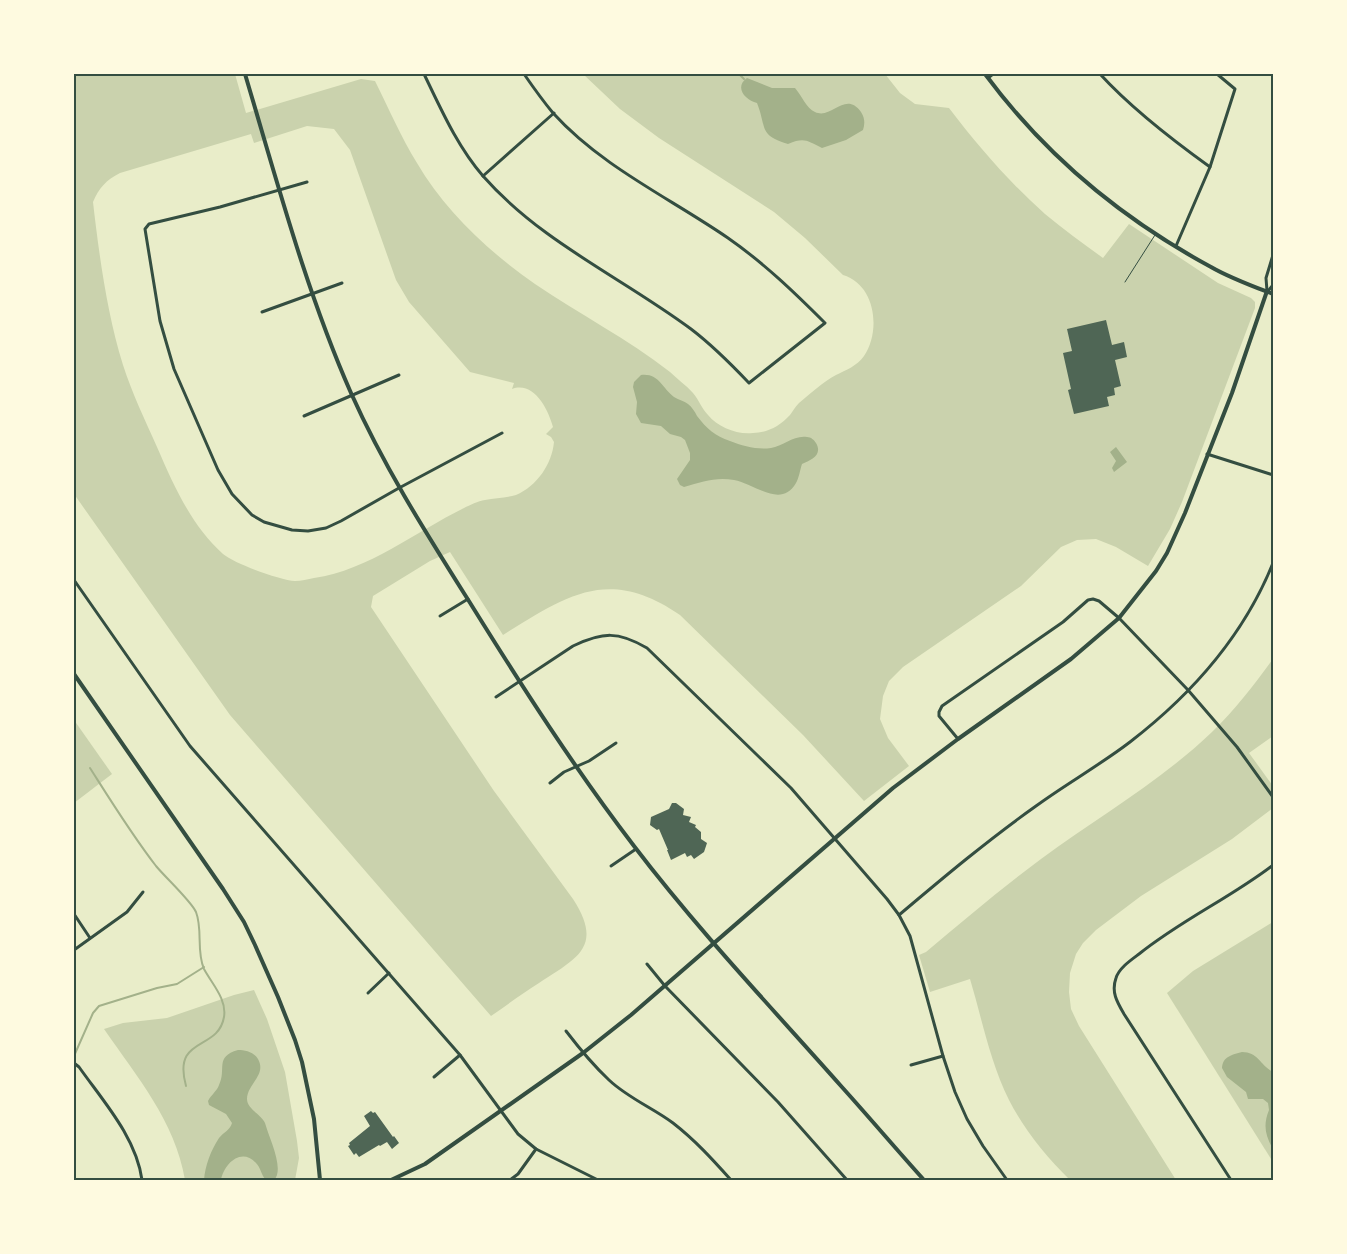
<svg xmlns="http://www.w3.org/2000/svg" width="1347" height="1254" font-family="Rubik,sans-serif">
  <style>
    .green { fill: #cad2ad; fill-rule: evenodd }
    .water { fill: #a3b18a }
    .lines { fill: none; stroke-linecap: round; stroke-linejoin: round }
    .stream { stroke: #a3b18a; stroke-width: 2 }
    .building { fill: #4f6655 }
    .service { stroke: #344e41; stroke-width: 1 }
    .minor { stroke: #344e41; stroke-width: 3 }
    .tertiary { stroke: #344e41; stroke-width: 4 }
    .neatline { fill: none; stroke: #344e41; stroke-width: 2 }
  </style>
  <rect width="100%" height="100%" fill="#e9edc9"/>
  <g class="green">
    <path d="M74 74H235L246 113 361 79 375 81C389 109 401 137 417 163 445 211 489 252 535 284 579 314 628 339 670 372 677 379 686 385 693 393 699 400 702 409 708 415 718 427 737 435 753 433 767 433 780 426 790 415 793 411 795 407 799 403 810 394 823 382 836 375 846 370 857 366 864 356 881 331 876 285 843 275L805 238 774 212 659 138 620 109 583 74H885L900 93 915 104 949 108C978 146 1009 182 1045 214 1064 230 1084 244 1103 258L1129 224 1218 283 1251 298 1255 302V308L1182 502 1170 529 1148 566 1116 547 1096 539 1077 540 1061 547 1021 586 903 667 889 681 883 696 880 719 888 738 909 766 864 801 803 735 680 615C609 566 567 595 503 635L450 552 430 561 373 596 371 607 494 791 573 899C604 947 577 958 539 983 523 993 507 1005 491 1016L230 715 74 494ZM307 126 334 129 350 150 396 280 409 302 470 372 514 383 512 389C534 381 548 409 553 427L546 434 551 437 554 442C552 464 537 486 516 495 506 498 495 498 485 500 478 501 470 505 464 508 415 532 369 570 314 578 308 579 301 581 295 581 280 580 235 564 223 554 191 525 174 486 157 447 145 420 132 393 123 365 107 314 99 254 93 202 99 188 106 180 120 173L251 134 254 143Z"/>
    <path d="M1273 659V736L1249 753 1273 786V808L1232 839 1141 896 1096 930 1083 943 1076 954 1070 973 1069 992 1071 1009 1079 1026 1176 1180H1070C1046 1156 1025 1131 1009 1100 990 1062 982 1019 970 979L930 992 919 955 926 952C964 920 1002 888 1041 859 1098 817 1161 781 1212 732 1235 710 1254 685 1273 659Z"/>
    <path d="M74 720 112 774 74 803Z"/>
    <path d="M1273 922V1162L1167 993 1193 971Z"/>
    <path d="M254 990 267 1019 285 1072 297 1141 299 1158 295 1180H185C175 1121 137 1077 104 1029L123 1023 167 1018 234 995Z"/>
  </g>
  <g class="water">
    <path d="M747 78 772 88H795C802 96 806 108 815 112 832 120 845 90 861 112 865 118 865 124 863 130L846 140 822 148C807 141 805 137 788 144 758 135 767 128 757 103 745 100 734 87 747 78Z"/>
    <path d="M641 375C659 373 662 388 674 397 679 400 684 401 688 404 692 407 695 412 697 416 707 429 715 436 730 441 743 446 757 450 771 448 783 446 794 435 807 437 811 437 814 440 816 443 823 455 811 460 802 464 800 470 799 478 796 483 781 509 755 484 734 480 715 477 702 482 684 487L680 485 677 479 690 460V453L685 440 681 437 670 434 661 426 641 423 636 414 637 402 633 387 634 382Z"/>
    <path d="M1116 447 1127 462 1114 472 1112 468 1116 461 1110 452Z"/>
    <path d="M238 1050C245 1050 254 1052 258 1059 267 1075 247 1084 247 1099 247 1109 261 1114 265 1123 269 1138 285 1169 274 1180H266C261 1175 261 1168 256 1163 241 1147 224 1164 221 1180H204C205 1166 211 1150 219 1138 224 1132 230 1130 232 1123L226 1114 209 1105 208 1101C211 1095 217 1091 219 1085 227 1069 214 1057 238 1050Z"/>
    <path d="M1242 1052C1258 1052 1260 1065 1273 1072V1149C1265 1135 1263 1125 1269 1110L1268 1103 1263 1099H1248L1246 1092 1227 1077 1222 1068C1223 1056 1232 1055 1242 1052Z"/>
  </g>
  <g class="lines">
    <g class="stream">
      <path d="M739 74 744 79"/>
      <path d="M90 768C111 801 132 835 156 866 165 877 191 901 196 912 203 930 196 951 204 969 212 984 227 999 224 1017 218 1052 172 1035 186 1086"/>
      <path d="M74 1056 93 1013 99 1006 157 988 177 984 204 967"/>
    </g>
  </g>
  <g class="building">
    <path d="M1106 320 1112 345 1124 342 1127 357 1115 360 1121 386 1114 388 1115 395 1107 397 1109 406 1074 414 1068 390 1071 389 1063 353 1072 351 1067 329Z"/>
    <path d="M672 803H676L684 809 683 815 691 817 689 822 696 825 695 827 701 832V839L707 843 704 852 694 859 691 855 687 857 685 853 671 860 667 850H668L659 829 657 830 650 825 651 817 669 809Z"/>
    <path d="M371 1111 373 1113 375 1112 393 1137 394 1136 399 1143 392 1149 387 1142 380 1146 379 1145 359 1157 356 1153 354 1155 348 1146 350 1145 349 1143 370 1126 364 1116Z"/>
  </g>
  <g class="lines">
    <path class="service" d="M1125 282 1155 235"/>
    <g class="minor">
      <path d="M424 74C441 109 457 146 483 176 541 242 621 277 691 329 712 345 731 364 749 383L825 323C795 293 764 263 728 238 670 198 602 167 553 113 543 101 533 87 524 74"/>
      <path d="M1100 74C1132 109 1171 139 1210 167"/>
      <path d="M988 78 993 74"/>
      <path d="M483 176 554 113"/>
      <path d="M307 182 220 207 149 224 145 229 160 321 174 369 218 470 232 494 252 515 264 522 292 530 308 531 326 528 341 521 399 488 502 433"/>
      <path d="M1176 246 1210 167 1235 89 1217 74"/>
      <path d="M1267 291 1266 278 1273 255"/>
      <path d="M1268 291 1273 285"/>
      <path d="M262 312 342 283"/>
      <path d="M304 416 399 375"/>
      <path d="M1207 454 1273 475"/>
      <path d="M74 580 190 746 460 1055 518 1134 536 1149 598 1180"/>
      <path d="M440 616 468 599"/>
      <path d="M496 697 573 646C603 632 618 631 647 648L791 788 887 899 899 915 910 936 943 1056 955 1092 967 1119 983 1146 1007 1180"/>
      <path d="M958 739 939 716V712L942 706 1063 622 1088 600 1093 599 1099 601 1119 618 1188 690 1237 747 1273 797"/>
      <path d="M550 783 564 772 589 761 616 743"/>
      <path d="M611 866 636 849"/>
      <path d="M74 914 90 938"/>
      <path d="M899 915C944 877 988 840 1036 806 1066 784 1100 765 1130 742 1191 695 1244 635 1273 563"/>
      <path d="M74 950 127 912 143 892"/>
      <path d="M647 964 665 986 778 1102 847 1180"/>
      <path d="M368 993 389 973"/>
      <path d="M566 1031C579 1048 593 1065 609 1080 628 1098 653 1108 673 1123 695 1140 713 1160 731 1180"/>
      <path d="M74 1063 79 1067C103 1101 136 1137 142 1180"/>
      <path d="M911 1065 943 1056"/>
      <path d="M434 1077 460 1055"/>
      <path d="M510 1180 518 1174 536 1149"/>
      <path d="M1231 1180 1124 1014C1117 1002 1111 992 1116 978 1119 968 1131 960 1139 954 1181 920 1230 898 1273 865"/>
    </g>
    <g class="tertiary">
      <path d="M245 74C277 181 306 291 351 393 385 469 428 536 472 606 523 688 575 769 634 846 698 930 771 1007 841 1086 869 1117 896 1149 924 1180"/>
      <path d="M985 74C1045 155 1122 219 1211 267 1230 278 1252 286 1273 294"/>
      <path d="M74 674 223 889 244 922 255 945 278 997 295 1040 302 1062 314 1119 320 1180"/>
      <path d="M391 1180 425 1164 583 1053 631 1015 893 788 958 739 1071 659 1119 618 1156 571 1167 553 1185 513 1232 393 1267 291"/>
    </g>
  </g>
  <rect width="1347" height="1254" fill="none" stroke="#fefae0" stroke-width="150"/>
  <rect x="75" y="75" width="1197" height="1104" class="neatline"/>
</svg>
